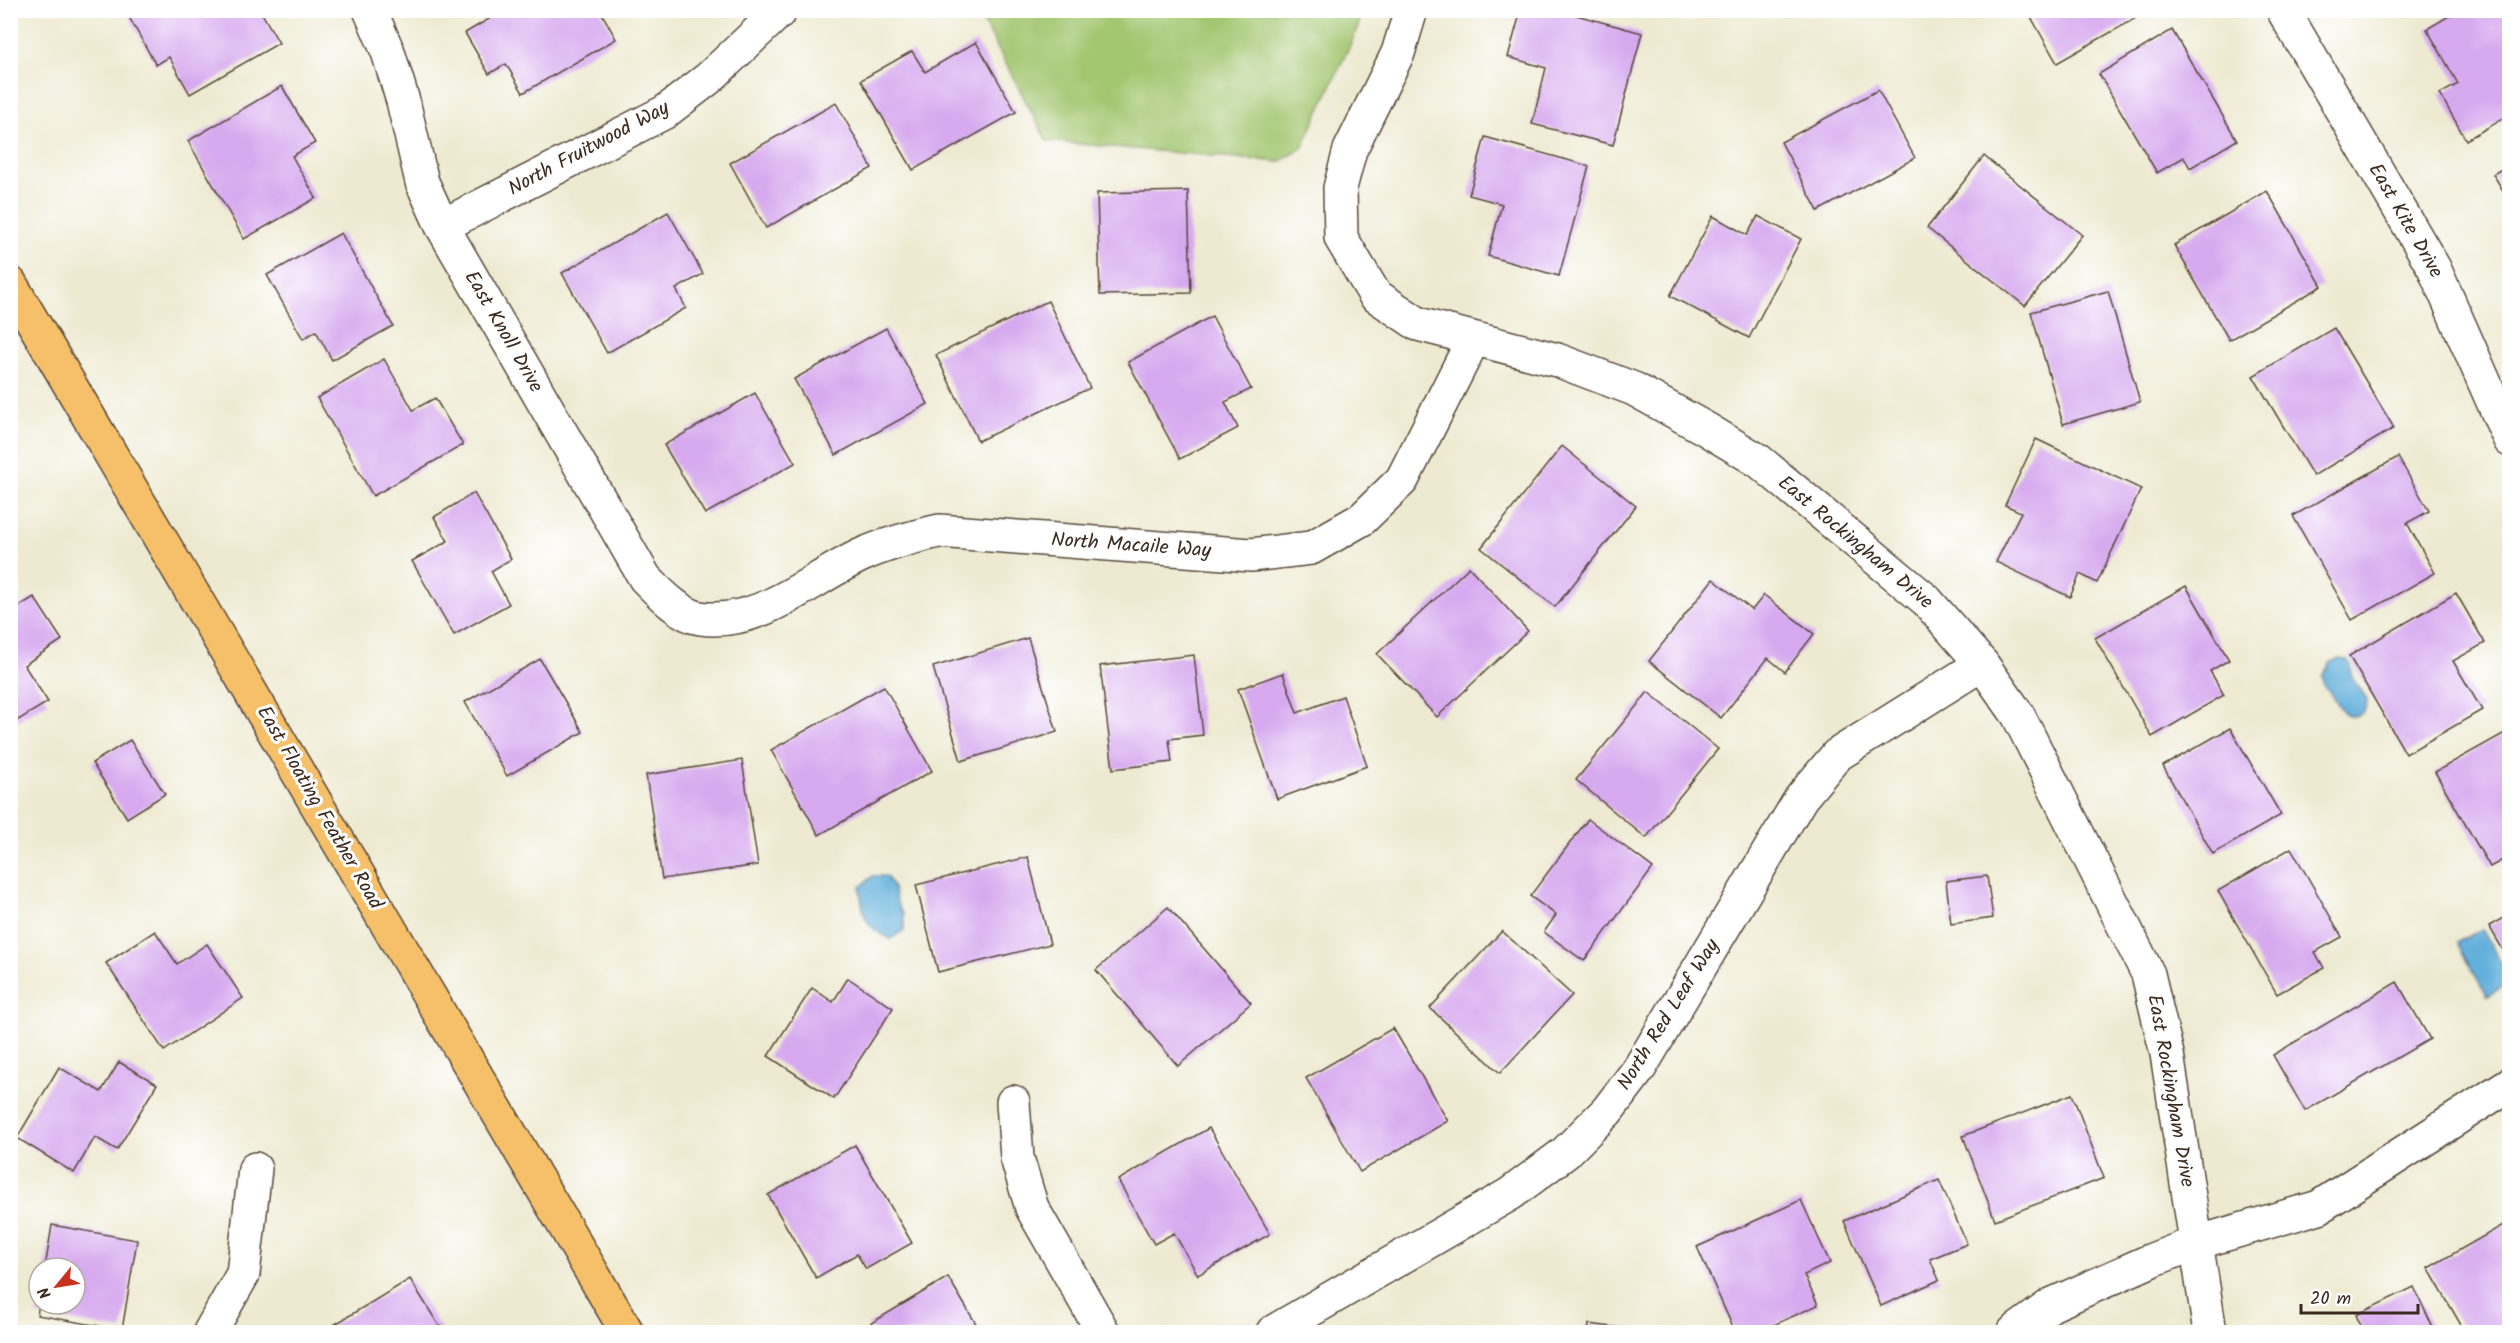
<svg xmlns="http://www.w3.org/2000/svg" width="2520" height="1343" font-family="Kalam,sans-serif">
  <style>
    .green { fill: #a3c66f; stroke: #6f7846; stroke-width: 1.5 }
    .water { fill: #63b0dc; stroke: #4f6d7d; stroke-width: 1.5 }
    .building { fill: #d7aaef }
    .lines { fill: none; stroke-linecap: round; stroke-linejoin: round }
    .minor-casing { stroke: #564739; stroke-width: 36 }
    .major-casing { stroke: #564739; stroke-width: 36 }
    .minor { stroke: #fff; stroke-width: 33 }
    .major { stroke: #f6c06b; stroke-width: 33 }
    .labels { text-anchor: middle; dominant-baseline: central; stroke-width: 6; stroke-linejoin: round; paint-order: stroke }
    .street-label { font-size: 20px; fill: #3b2a1e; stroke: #fff }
  </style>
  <rect width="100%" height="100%" fill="#fff"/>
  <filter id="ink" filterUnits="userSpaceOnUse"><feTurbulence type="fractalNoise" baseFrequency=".0167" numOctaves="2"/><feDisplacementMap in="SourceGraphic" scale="12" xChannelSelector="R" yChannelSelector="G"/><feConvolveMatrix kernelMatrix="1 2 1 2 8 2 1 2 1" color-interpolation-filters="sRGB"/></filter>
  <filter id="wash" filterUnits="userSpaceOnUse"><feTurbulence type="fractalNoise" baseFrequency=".008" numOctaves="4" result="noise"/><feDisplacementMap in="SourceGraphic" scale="24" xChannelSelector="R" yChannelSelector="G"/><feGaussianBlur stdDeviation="1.35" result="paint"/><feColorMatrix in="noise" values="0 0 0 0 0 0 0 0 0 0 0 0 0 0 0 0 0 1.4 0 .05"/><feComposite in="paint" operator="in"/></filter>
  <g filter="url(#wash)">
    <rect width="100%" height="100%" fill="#eeead2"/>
    <path class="green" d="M978 11H1363L1356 32 1302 148 1280 162 1047 141Z"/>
    <g class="water">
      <path d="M2339 659 2347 660 2351 665 2352 677 2367 699 2365 710 2358 716H2348C2335 706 2339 697 2324 687L2322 676 2331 662Z"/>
      <path d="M873 876H886C899 892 891 899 904 915V930L891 939C864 928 862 914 860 887Z"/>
      <path d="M2482 929 2509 977V983L2487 996 2457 943Z"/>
    </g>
    <g id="blocks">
      <g class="building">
        <path d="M125 10H260L279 43 190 94 169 57 156 65Z"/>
        <path d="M504 10H600L616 39 523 93 506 64 489 74 465 33Z"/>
        <path d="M1521 10H1558L1642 33 1613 145 1532 124 1546 68 1508 57Z"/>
        <path d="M2027 10H2150L2057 63Z"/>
        <path d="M2459 10H2510V115L2466 140 2440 94 2458 84 2427 29Z"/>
        <path d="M2172 30 2237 140 2190 168 2184 157 2157 173 2099 74Z"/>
        <path d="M976 42 1016 112 913 170 861 80 912 51 925 72Z"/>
        <path d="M282 86 315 143 292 156 316 198 244 239 188 141Z"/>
        <path d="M1878 90 1915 158 1818 211 1781 142Z"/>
        <path d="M836 103 872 168 766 228 730 163Z"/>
        <path d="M1485 137 1589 166 1559 276 1488 256 1502 204 1469 195Z"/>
        <path d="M1984 156 2082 235 2025 306 1927 228Z"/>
        <path d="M2510 164V202L2493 174Z"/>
        <path d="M1188 191 1191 293 1100 295 1097 193Z"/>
        <path d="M2267 191 2322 286 2229 340 2174 245Z"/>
        <path d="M668 212 703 274 676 289 686 308 607 353 562 273Z"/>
        <path d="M1713 216 1747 235 1758 216 1801 239 1749 338 1670 296Z"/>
        <path d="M341 233 393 326 332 360 316 331 303 339 267 275Z"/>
        <path d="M2108 291 2140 402 2063 424 2031 312Z"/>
        <path d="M1048 301 1090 388 978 441 936 355Z"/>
        <path d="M1212 316 1251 389 1225 402 1238 428 1180 459 1128 362Z"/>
        <path d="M886 328 928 404 836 455 794 379Z"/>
        <path d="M2334 328 2394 428 2313 476 2253 376Z"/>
        <path d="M384 359 413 410 435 398 463 445 373 496 317 398Z"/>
        <path d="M755 393 795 463 705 514 664 445Z"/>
        <path d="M2036 439 2141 489 2097 583 2080 574 2070 597 1996 562 2021 512 2005 505Z"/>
        <path d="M1562 446 1636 506 1555 607 1481 548Z"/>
        <path d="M2398 457 2429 511 2407 523 2435 573 2352 620 2293 516Z"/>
        <path d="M474 493 511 559 491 571 509 604 454 635 412 561 448 541 434 517Z"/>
        <path d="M1469 567 1528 631 1437 717 1377 654Z"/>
        <path d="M1713 579 1752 610 1764 595 1814 634 1785 672 1768 658 1721 718 1649 661Z"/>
        <path d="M2186 586 2229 660 2210 671 2224 695 2152 737 2095 638Z"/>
        <path d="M2456 593 2485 643 2453 661 2482 710 2406 754 2349 656Z"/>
        <path d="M34 597 62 640 24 665 48 702 10 725V612Z"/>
        <path d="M1028 638 1057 732 961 761 933 667Z"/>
        <path d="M1194 655 1203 735 1169 739 1172 762 1113 769 1100 666Z"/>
        <path d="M540 659 583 732 507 776 465 702Z"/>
        <path d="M1283 673 1297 713 1343 696 1367 766 1277 799 1238 689Z"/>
        <path d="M884 686 932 771 819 835 771 750Z"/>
        <path d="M1648 692 1718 749 1646 838 1576 780Z"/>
        <path d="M2230 728 2281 815 2213 854 2163 766Z"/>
        <path d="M2510 730V856L2490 867 2435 772Z"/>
        <path d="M130 740 165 794 127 818 92 763Z"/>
        <path d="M742 760 758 865 662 879 646 775Z"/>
        <path d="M1588 819 1653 868 1584 961 1544 932 1556 915 1530 896Z"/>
        <path d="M2291 848 2342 937 2315 952 2324 968 2277 994 2218 891Z"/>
        <path d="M1028 857 1050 944 938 972 916 885Z"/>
        <path d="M1987 876 1993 918 1951 924 1946 881Z"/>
        <path d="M1168 907 1251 1003 1178 1066 1096 970Z"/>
        <path d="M2510 914V962L2489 926Z"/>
        <path d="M155 931 177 964 207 944 243 998 164 1051 106 963Z"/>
        <path d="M1502 931 1572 995 1500 1073 1430 1008Z"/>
        <path d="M848 978 893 1008 834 1099 768 1056 812 988 833 1002Z"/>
        <path d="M2397 982 2430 1039 2305 1111 2273 1055Z"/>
        <path d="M1393 1028 1448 1121 1360 1172 1306 1078Z"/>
        <path d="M119 1062 157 1084 117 1150 95 1137 74 1173 17 1138 59 1067 101 1092Z"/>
        <path d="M2072 1094 2104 1178 1995 1220 1963 1136Z"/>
        <path d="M1209 1128 1270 1234 1198 1275 1174 1233 1154 1244 1118 1180Z"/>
        <path d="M855 1145 912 1243 866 1269 857 1254 816 1278 768 1195Z"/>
        <path d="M1939 1180 1967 1244 1930 1259 1939 1280 1881 1306 1844 1221Z"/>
        <path d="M1801 1200 1830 1263 1804 1275 1818 1305 1758 1332H1735L1697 1247Z"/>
        <path d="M2510 1221V1332H2465L2428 1268Z"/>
        <path d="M52 1225 137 1240 122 1330 37 1315 39 1304H75V1268H45Z"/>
        <path d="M948 1277 981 1332H873L868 1325Z"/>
        <path d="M410 1279 443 1332H322Z"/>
        <path d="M2414 1287 2435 1332H2348L2361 1326 2356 1315Z"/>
        <path d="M1589 1324 1645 1331 1644 1332H1588Z"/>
      </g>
    </g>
  </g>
  <g filter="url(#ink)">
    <use href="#blocks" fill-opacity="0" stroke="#564739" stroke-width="1.5"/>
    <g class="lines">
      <g class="minor-casing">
        <g id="minor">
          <path d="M370 10 388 52 403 101 422 182 442 226 645 578C659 592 680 615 700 618 761 627 812 577 864 554 889 543 913 537 939 531L1251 555 1311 548 1362 519 1402 480 1473 340"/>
          <path d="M1411 10 1398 53 1350 150 1340 188 1341 238 1375 295 1418 324 1557 360 1634 389 1706 429 1759 461 1926 600 1982 664 2018 715 2148 974 2167 1054 2210 1332"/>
          <path d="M2283 10 2434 268 2510 440"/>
          <path d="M442 226 665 112 709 78 781 10"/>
          <path d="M1013 1102 1017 1158 1032 1208 1103 1332"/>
          <path d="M210 1332 243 1274 255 1169"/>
          <path d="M1273 1332 1510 1194 1565 1153 1607 1111 1639 1069 1801 798 1837 755 1982 664"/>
          <path d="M2014 1332 2051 1305 2152 1260 2196 1243 2319 1207 2510 1084"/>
        </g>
      </g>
      <g class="major-casing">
        <path id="major" d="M10 283 627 1332"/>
      </g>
      <use href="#minor" class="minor"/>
      <use href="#major" class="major"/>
    </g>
  </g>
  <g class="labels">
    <g class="street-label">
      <text transform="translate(589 149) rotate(-28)">North Fruitwood Way</text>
      <text transform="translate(2405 221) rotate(60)">East Kite Drive</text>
      <text transform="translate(503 332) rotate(60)">East Knoll Drive</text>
      <text transform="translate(1855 543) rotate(40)">East Rockingham Drive</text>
      <text transform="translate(1131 546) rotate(4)">North Macaile Way</text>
      <text transform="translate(319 808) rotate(60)">East Floating Feather Road</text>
      <text transform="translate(1669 1015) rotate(-58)">North Red Leaf Way</text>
      <text transform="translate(2170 1091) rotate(80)">East Rockingham Drive</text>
    </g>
  </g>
  <rect width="2520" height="1343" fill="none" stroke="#fff" stroke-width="36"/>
  <g transform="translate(57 1286) rotate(240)"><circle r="28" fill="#ffffff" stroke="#b1aaa5" stroke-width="1.5"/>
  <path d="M0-4.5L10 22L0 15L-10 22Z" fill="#c8321e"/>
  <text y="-9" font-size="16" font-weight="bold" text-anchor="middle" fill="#3b2a1e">N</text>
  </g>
  <path d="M2301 1304v9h117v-9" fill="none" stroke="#3b2a1e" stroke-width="3"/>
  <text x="2310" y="1304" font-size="18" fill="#3b2a1e" stroke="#ffffff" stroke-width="4.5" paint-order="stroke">20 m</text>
</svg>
